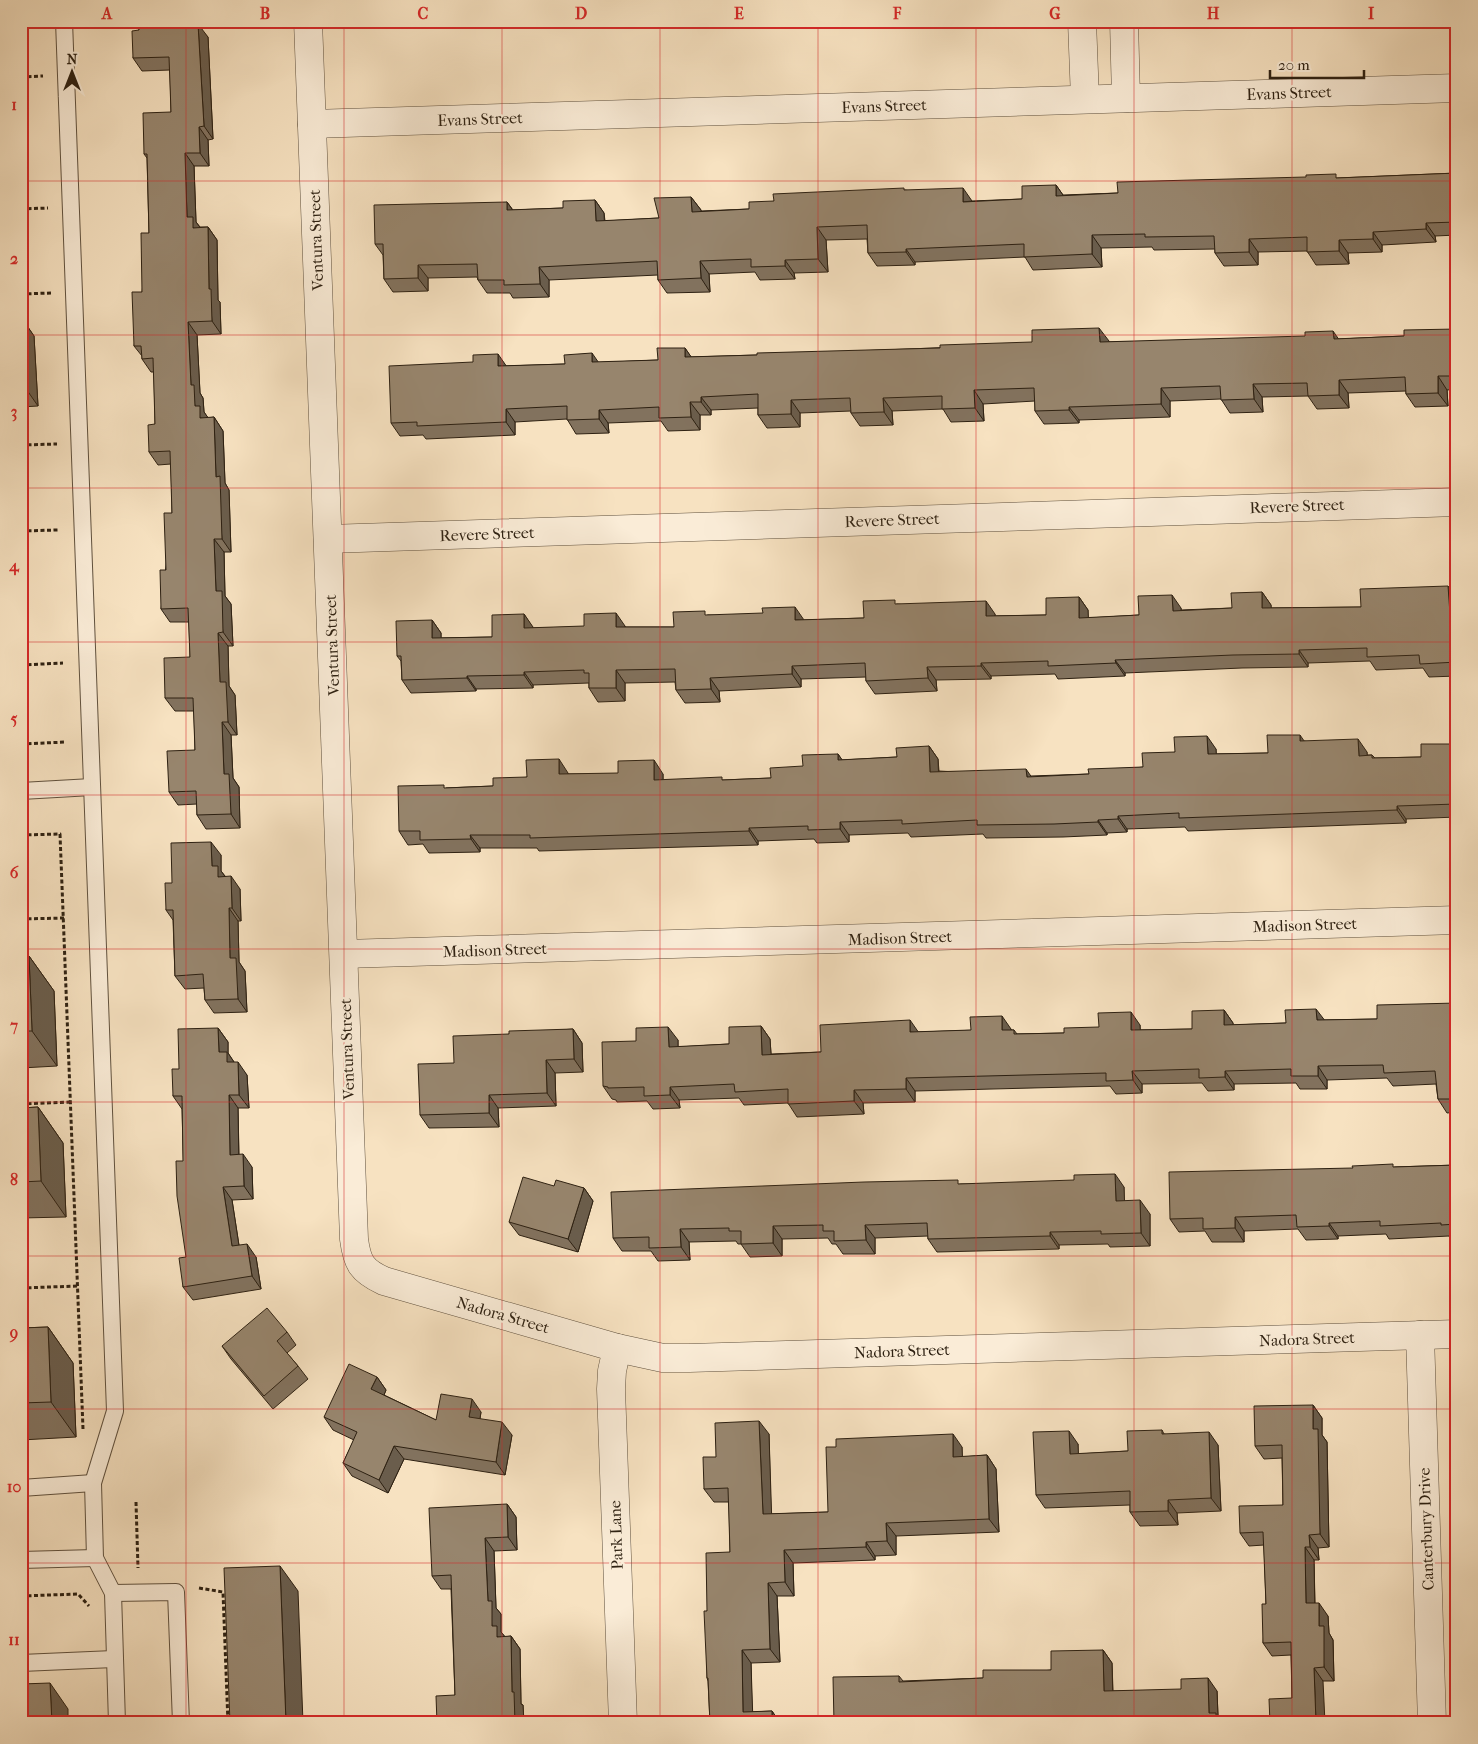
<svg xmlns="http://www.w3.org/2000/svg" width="1478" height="1744" font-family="'IM FELL French Canon',serif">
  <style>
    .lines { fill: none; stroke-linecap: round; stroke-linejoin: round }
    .service-casing { stroke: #60513e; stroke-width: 18 }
    .minor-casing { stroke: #60513e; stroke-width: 29 }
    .path { stroke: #2e2112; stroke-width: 3; stroke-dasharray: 4 2.5; stroke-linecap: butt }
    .service { stroke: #faecd7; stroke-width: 16 }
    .minor { stroke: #faecd7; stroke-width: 28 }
    .wall { fill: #82725e; stroke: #2e2112 }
    .shaded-wall { fill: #6a5d4c; stroke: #2e2112 }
    .building { fill: #97856d; stroke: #2e2112 }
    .grid { fill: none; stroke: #d62828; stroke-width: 1; stroke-opacity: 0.55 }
    .labels { text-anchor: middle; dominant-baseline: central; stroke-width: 4.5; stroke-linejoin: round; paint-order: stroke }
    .street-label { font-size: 16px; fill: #2e2112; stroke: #faecd7 }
    .neatline { fill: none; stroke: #d62828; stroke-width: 2 }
    .grid-label { font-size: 16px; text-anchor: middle; font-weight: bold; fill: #d62828 }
  </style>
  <rect width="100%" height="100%" fill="#f7e2c1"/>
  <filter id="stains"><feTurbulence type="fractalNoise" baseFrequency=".004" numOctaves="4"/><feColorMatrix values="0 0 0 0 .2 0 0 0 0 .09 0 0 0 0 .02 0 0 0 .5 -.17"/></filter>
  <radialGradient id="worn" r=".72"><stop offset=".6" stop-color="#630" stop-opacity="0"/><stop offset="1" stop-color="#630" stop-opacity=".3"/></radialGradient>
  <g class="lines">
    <g class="service-casing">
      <g id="service">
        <path d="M64 21 115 1411 93 1483 95 1558 113 1593 117 1723"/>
        <path d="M21 791 92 787"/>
        <path d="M21 1488 93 1483"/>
        <path d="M21 1560 95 1558"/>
        <path d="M113 1593 176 1592 181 1723"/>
        <path d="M21 1663 114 1659"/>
      </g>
    </g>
    <g class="minor-casing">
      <g id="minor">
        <path d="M308 21 354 1239C357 1263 362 1271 384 1281L617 1348 663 1358H689L1457 1334"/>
        <path d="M1082 21 1085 99"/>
        <path d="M1124 21 1126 98"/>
        <path d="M312 124 1457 88"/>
        <path d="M328 539 1457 502"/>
        <path d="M344 954 1457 920"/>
        <path d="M1420 1335 1432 1723"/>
        <path d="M617 1348 612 1371 611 1389 623 1723"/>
      </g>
    </g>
    <g class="path">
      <path d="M21 77 43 76"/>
      <path d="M21 209 48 208"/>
      <path d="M21 294 51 293"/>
      <path d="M21 445 57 444"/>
      <path d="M21 531 58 530"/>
      <path d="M21 665 63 663"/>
      <path d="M21 744 66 742"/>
      <path d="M21 835 60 834 83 1429"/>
      <path d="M21 919 64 918"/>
      <path d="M21 1104 71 1102"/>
      <path d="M21 1288 78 1286"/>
      <path d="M136 1502 138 1568"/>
      <path d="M199 1588 223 1592 228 1723"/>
      <path d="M21 1596 78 1594 89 1606"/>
    </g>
    <use href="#service" class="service"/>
    <use href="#minor" class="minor"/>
  </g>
  <g class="wall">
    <path d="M139 21H194V24L208 37 213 139 208 140 209 166H194L196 222 200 227H208L217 240 218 300 220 302 221 334 197 335 200 393 203 398 204 412 208 418 214 417 223 431 225 483 229 490 231 552H224L225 596 231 604 233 646H228L229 686 235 695 237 735H231L233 778 239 787 240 828 206 829 197 815V804L178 805 169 792 195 750 194 711H175L165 698 190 657 189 622H170L161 609 172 513 171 464 158 465 149 452 155 424 154 372H151L142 359V356L134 346 142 292 149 233 147 158 144 154 171 112 170 70 142 71 133 58 139 30Z"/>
    <path d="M383 21H418V22L384 23Z"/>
    <path d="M1457 173V235L1435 236 1436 242 1382 245V252L1348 253 1349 264 1316 265 1307 251 1258 252V265L1224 266 1215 253V249L1154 250 1152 247 1101 248 1102 267 1033 270 1025 257 915 262V265L877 266 868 253 867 239 826 240 828 272 794 273 795 279 760 280 755 272 709 274 710 292 667 293 658 280V275L549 280V297L513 298 510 293H487L478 280 477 277 428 278V291L393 292 384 279 383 255 375 244 507 202 513 210 563 208 595 200 604 213 605 221 659 218 691 197 701 210V211L749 209 774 201 905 190 972 201 1022 199 1056 185 1063 195 1118 193 1338 178Z"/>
    <path d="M21 317 34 336 38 406 21 407Z"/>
    <path d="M1457 329V389L1447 390 1448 406 1415 407 1406 394V391L1348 393 1349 408 1317 409 1308 396 1262 397 1263 412 1230 413 1221 399 1170 401V417L1079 420V423L1044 424 1035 411V401L983 404 984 421 951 422 943 409 892 411 893 425 860 426 851 413V411L800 413V427L767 428 758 415V408L711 410V415H700V430L668 431 661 421 608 423 609 433 576 434 567 419 515 422V435L426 439 423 435 400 436 391 423 506 366 565 364 658 360 685 348 691 357 757 355 1109 341V342L1339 339 1404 336Z"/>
    <path d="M1262 592 1271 605V608L1361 607 1457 598V676L1429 677 1423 668 1376 670 1370 661 1308 663V667L1242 668 1125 673V676L1058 679 1055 674 991 676V679L936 680 937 691 875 694 866 681V677L801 679V687L719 691 720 702 685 703 676 690 675 682 625 683V701L598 702 589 688V683L533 685V688L476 689V691L411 693 402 680 401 661 397 656 432 620 441 633V638L492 637 524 614 533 628 625 626V627H674L708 615 803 620 864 618 897 604 995 614V616L1046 615 1079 597 1088 610V618L1139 615 1181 608V610L1232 608Z"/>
    <path d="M1457 731V817L1406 819V823L1188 831 1185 827 1127 829V832L1107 833V835L1063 837 986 838 983 834 911 837 908 833 849 835V842L817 843 814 839 758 841V845L539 851 537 848H480V852L429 853 423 844 408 845 399 831 446 788 493 786 527 777 568 773V774H663V780H724L771 778 838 754 842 760 897 757 929 746 938 759 939 771 1031 776 1089 774 1143 767 1175 752 1216 749V754L1268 753 1304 741 1367 752V755H1372L1375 758 1421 757 1453 744Z"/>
    <path d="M221 855V871L225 876 240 889 241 921H238L239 962 245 971 247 1012 214 1013 205 1000 204 988 185 989 175 976 173 920 166 910 172 883Z"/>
    <path d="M21 956H29L54 991 57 1066 21 1068Z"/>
    <path d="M1457 1003V1112L1447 1113 1438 1099 1436 1084 1393 1086 1387 1078 1327 1080V1089H1300L1296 1083 1234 1084V1090L1208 1091 1202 1083 1142 1084V1093L1116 1094 1110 1086 915 1091V1102L863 1103 864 1114 797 1117 788 1103 744 1105 739 1098 679 1100 680 1108 653 1109 647 1101 617 1102 616 1100 612 1099 603 1086 678 1040V1047L729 1044 761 1026 770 1039 771 1054 821 1052 918 1032 1011 1029V1030H1014L1017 1034 1064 1033 1140 1025V1030L1192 1029 1224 1010 1233 1023V1025L1286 1023 1324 1020 1377 1019Z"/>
    <path d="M218 1028 228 1042V1053L234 1062 247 1075 249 1108H238L239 1155 252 1167 253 1199 232 1200 239 1245 256 1257 261 1289 193 1300 183 1287 186 1257 182 1109 173 1096 179 1069Z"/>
    <path d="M573 1029 582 1043 583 1072 555 1073 556 1106 498 1108 499 1127 429 1128 420 1115 454 1063 509 1034Z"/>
    <path d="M38 1107 63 1143 66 1217 21 1218V1108Z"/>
    <path d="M1457 1165V1238H1450L1449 1236 1389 1239 1386 1234 1338 1236V1239L1306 1240 1298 1229 1244 1231V1242H1212L1205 1231 1179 1232 1170 1219 1395 1167Z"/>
    <path d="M961 1184 1124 1187V1201L1150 1214V1246L1110 1247 1108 1244 1059 1245V1249L937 1252 928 1239V1236L875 1238V1254H843L836 1244H832L828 1238 782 1239V1256L750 1257 741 1244H738L736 1241 689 1242 690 1260 658 1261 651 1251H622L613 1238Z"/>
    <path d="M554 1186 584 1188 593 1201 578 1252 519 1235 509 1222Z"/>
    <path d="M48 1327 73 1363 76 1437 21 1440V1328Z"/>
    <path d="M287 1332 296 1345 287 1353 298 1366 308 1379 273 1409 231 1359 222 1346Z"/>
    <path d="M377 1377 386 1390 384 1395 436 1420 481 1412 480 1419 512 1435 505 1475 404 1459 388 1493 352 1476 343 1463 354 1440 333 1430 324 1417Z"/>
    <path d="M1313 1405 1322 1418V1435L1327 1442 1329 1547 1318 1548 1319 1560H1314L1315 1603 1328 1616 1329 1633 1333 1640 1334 1681H1323L1292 1698 1291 1655 1272 1656 1263 1643 1266 1604 1264 1545 1249 1546 1240 1533 1283 1505 1282 1458 1264 1459 1255 1446Z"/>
    <path d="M1162 1430 1164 1434 1218 1445 1221 1511 1177 1513 1178 1525 1140 1526 1130 1512V1505L1045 1508 1036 1495 1078 1444V1454L1128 1451Z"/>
    <path d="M769 1434 771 1514 828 1512 962 1447V1457L987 1455 996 1469 999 1532 896 1536V1555L875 1556V1560L793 1563 794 1596H777L780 1662 751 1663 752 1712 772 1711 780 1723H710L708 1681 707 1678V1611L730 1552 729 1502H714L704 1489 716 1457Z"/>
    <path d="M507 1504 516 1517 517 1550 494 1551 496 1608 501 1614V1632L505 1637 511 1636 520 1649 521 1704 523 1705 524 1723H437L455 1695 451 1589H441L432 1576Z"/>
    <path d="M1103 1650 1112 1663 1113 1691H1217L1218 1716 1222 1723H834L899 1676 903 1681 983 1678 1051 1670Z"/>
  </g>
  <g class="shaded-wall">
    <path d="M185 21H194L195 37 185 24Z"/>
    <path d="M198 24 208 37 213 139 204 126Z"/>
    <path d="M199 127 208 140 209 166 200 153Z"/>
    <path d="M185 153 194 166 196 222 202 230 193 228 187 217Z"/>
    <path d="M1056 185 1065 198 1056 196Z"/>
    <path d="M963 188 972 201 963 202Z"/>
    <path d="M691 197 701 210V225L692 212Z"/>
    <path d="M595 200 604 213 605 234 596 221Z"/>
    <path d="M507 202 516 215 507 210Z"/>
    <path d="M1426 223 1435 236 1436 242 1426 229Z"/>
    <path d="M208 227 217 240 218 300 220 302 221 334 212 321 209 289Z"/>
    <path d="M817 227 826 240 828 272 818 259Z"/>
    <path d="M1373 232 1382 245V252L1373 239Z"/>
    <path d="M1092 235 1101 248 1102 267 1092 254Z"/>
    <path d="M1249 239 1258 252V265L1249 252Z"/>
    <path d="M1339 240 1348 253 1349 264 1339 251Z"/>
    <path d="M906 249 915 262V265L906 252Z"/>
    <path d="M785 260 794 273 795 279 785 266Z"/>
    <path d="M700 261 709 274 710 292 701 278Z"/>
    <path d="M418 265 428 278V291L418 278Z"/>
    <path d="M539 267 549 280V297L540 284Z"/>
    <path d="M21 317 34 336 38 406 22 383Z"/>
    <path d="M188 322 197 335 200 393 203 398 204 412 209 419 200 418 195 406 191 385Z"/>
    <path d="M1099 328 1109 341V355L1100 342Z"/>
    <path d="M1333 331 1342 344 1334 339Z"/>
    <path d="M685 348 694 361 685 357Z"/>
    <path d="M592 353 601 366 592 362Z"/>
    <path d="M498 354 507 367 498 366Z"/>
    <path d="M1438 376 1447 390 1448 406 1438 393Z"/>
    <path d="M1339 380 1348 393 1349 408 1339 395Z"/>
    <path d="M1253 384 1262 397 1263 412 1254 399Z"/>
    <path d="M1161 388 1170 401V417L1161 404Z"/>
    <path d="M974 390 983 404 984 421 975 408Z"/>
    <path d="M701 397 711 410V415L701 402Z"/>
    <path d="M883 398 892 411 893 425 884 412Z"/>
    <path d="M791 400 800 413V427L791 414Z"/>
    <path d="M690 402 700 415V430L691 417Z"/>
    <path d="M1069 407 1079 420V423L1069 410Z"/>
    <path d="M506 409 515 422V435L506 422Z"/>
    <path d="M599 410 608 423 609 433 599 419Z"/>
    <path d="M214 417 223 431 225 483 229 490 231 552 222 539 216 477Z"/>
    <path d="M214 539 224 552 225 596 231 604 233 646 223 632 216 591Z"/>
    <path d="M1448 586 1457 598V624L1450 614Z"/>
    <path d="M1262 592 1271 605 1272 621 1262 608Z"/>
    <path d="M1172 595 1181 608 1182 624 1173 611Z"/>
    <path d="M1079 597 1088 610 1089 631 1079 618Z"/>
    <path d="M986 601 995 614V629L986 616Z"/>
    <path d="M795 607 804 620H795Z"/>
    <path d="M616 613 625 626V640L616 627Z"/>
    <path d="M524 614 533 627V641L524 628Z"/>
    <path d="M432 620 441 633V651L432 638Z"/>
    <path d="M218 633 228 646 229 686 235 695 237 735 228 722 220 682Z"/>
    <path d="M1299 650 1308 663V667L1299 654Z"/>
    <path d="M1115 660 1125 673V676L1116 663Z"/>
    <path d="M981 663 991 676V679L981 666Z"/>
    <path d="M792 666 801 679V687L792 674Z"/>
    <path d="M927 667 936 680 937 691 928 678Z"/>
    <path d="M616 670 625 683V701L616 688Z"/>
    <path d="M524 672 533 685V688L524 675Z"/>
    <path d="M467 676 476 689V691L467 678Z"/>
    <path d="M710 678 719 691 720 702 711 689Z"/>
    <path d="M222 722 231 735 233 778 239 787 240 828 231 814 224 774Z"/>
    <path d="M1300 735 1309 748 1300 741Z"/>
    <path d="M1207 736 1216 749 1217 767 1208 754Z"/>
    <path d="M1358 739 1367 752 1368 769 1359 756Z"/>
    <path d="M929 746 938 759 939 785 930 772Z"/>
    <path d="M838 754 847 767 838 760Z"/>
    <path d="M559 759 568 773V787L559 774Z"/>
    <path d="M654 760 663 774V793L654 780Z"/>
    <path d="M1026 769 1035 782 1027 777Z"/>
    <path d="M1397 806 1406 819V823L1397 810Z"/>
    <path d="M1118 816 1127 829V832L1118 819Z"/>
    <path d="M1098 820 1107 833V835L1098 822Z"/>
    <path d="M840 822 849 835V842L840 829Z"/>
    <path d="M749 828 758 841V845L749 831Z"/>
    <path d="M470 835 480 848V852L471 839Z"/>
    <path d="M211 842 221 855V871L227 879 218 877 212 866Z"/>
    <path d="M231 876 240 889 241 921 232 908Z"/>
    <path d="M229 908 238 921 239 962 245 971 247 1012 238 999 230 958Z"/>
    <path d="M29 956 54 991 57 1066 32 1031Z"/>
    <path d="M1316 1009 1326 1022 1317 1020Z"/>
    <path d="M1224 1010 1233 1023V1038L1224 1025Z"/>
    <path d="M1131 1012 1140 1025 1141 1043 1131 1030Z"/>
    <path d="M1002 1016 1011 1029 1012 1044 1002 1030Z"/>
    <path d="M910 1020 919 1033 910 1032Z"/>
    <path d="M761 1026 770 1039 772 1068 762 1055Z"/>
    <path d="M668 1027 678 1040V1060L669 1047Z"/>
    <path d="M218 1028 228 1042V1053L236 1065V1075L219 1052Z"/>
    <path d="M573 1029 582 1043 583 1072 574 1059Z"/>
    <path d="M546 1060 555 1073 556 1106 547 1093Z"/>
    <path d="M238 1062 247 1075 249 1108 239 1095Z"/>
    <path d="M1318 1066 1327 1080V1089L1318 1076Z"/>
    <path d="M1132 1071 1142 1084V1093L1133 1080Z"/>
    <path d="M1225 1071 1234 1084V1090L1225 1077Z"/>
    <path d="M906 1078 915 1091V1102L906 1089Z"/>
    <path d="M670 1087 679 1100 680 1108 670 1095Z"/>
    <path d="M854 1090 863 1103 864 1114 854 1101Z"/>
    <path d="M229 1095 238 1108 239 1168 230 1155Z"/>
    <path d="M489 1095 498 1108 499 1127 489 1113Z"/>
    <path d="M38 1107 63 1143 66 1217 41 1181Z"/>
    <path d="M243 1154 252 1167 253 1199 244 1186Z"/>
    <path d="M1115 1174 1124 1187 1125 1214 1116 1201Z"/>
    <path d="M223 1187 232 1200 241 1259 232 1246Z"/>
    <path d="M584 1188 593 1201 578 1252 568 1239Z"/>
    <path d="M1140 1200 1150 1214V1246L1141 1233Z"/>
    <path d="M1235 1217 1244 1231V1242L1235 1228Z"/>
    <path d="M1329 1223 1338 1236V1239L1329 1226Z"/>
    <path d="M865 1225 875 1238V1254L866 1240Z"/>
    <path d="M773 1226 782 1239V1256L773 1243Z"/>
    <path d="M680 1229 689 1242 690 1260 681 1247Z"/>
    <path d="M1050 1232 1059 1245V1249L1050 1236Z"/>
    <path d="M247 1244 256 1257 261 1289 252 1276Z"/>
    <path d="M48 1327 73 1363 76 1437 51 1402Z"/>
    <path d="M377 1377 386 1390 381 1402 371 1389Z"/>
    <path d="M472 1399 481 1412 478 1430 469 1417Z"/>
    <path d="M1313 1405 1322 1418V1435L1327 1442 1329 1547 1320 1534 1313 1429Z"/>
    <path d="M759 1421 769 1434 772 1527 763 1514Z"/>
    <path d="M502 1422 512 1435 505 1475 496 1462Z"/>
    <path d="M1069 1431 1078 1444 1079 1467 1070 1454Z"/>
    <path d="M1209 1432 1218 1445 1221 1511 1211 1498Z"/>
    <path d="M953 1434 962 1447 963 1470 953 1457Z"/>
    <path d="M394 1446 404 1459 388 1493 379 1480Z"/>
    <path d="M987 1455 996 1469 999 1532 989 1519Z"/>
    <path d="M1168 1500 1177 1513 1178 1525 1168 1511Z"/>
    <path d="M507 1504 516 1517 517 1550 508 1537Z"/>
    <path d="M886 1523 896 1536V1555L887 1541Z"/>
    <path d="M1309 1535 1318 1548 1319 1560 1310 1547Z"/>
    <path d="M485 1538 494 1551 496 1608 501 1614V1632L507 1639 497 1637 492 1626 488 1601Z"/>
    <path d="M866 1542 875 1556V1560L866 1547Z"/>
    <path d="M1305 1547 1314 1560 1315 1616 1306 1603Z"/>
    <path d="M784 1550 793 1563 794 1596 785 1582Z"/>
    <path d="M280 1566 298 1591 303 1723H286Z"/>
    <path d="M768 1583 777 1596 780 1662 770 1649Z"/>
    <path d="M1319 1603 1328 1616 1329 1633 1333 1640 1334 1681 1324 1667 1319 1626Z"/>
    <path d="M511 1636 520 1649 521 1704 523 1705 524 1723H515L512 1692Z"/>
    <path d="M742 1650 751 1663 753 1723 743 1712Z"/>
    <path d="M1103 1650 1112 1663 1113 1704 1104 1691Z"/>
    <path d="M1314 1668 1323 1681 1325 1723H1316Z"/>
    <path d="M1208 1678 1217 1691 1218 1716 1222 1723H1216L1209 1713Z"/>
    <path d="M50 1683 68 1709V1723H52Z"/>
    <path d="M772 1711 780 1723H772Z"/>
  </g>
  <g class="building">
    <path d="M139 21H185V24H198L204 126 199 127 200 153H185L187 217H193V228L208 227 209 289H211L212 321 188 322 191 385H194L195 406H200V418L214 417 216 477 220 476 222 539H214L216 591H222L223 632 218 633 220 682H226L228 722H222L224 774H229L231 814 197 815 196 791 169 792 167 751 195 750 193 698H165L164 658 190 657 188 608 161 609 160 570H166L164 513H172L170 451 149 452 148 425 155 424 153 358 142 359 141 346H134L132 292H142L141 233H149L147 154H144L143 113 171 112 169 57 133 58 132 31 139 30Z"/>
    <path d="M1457 173V222L1426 223V229L1373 232V239L1339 240V251L1307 252V237L1249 239V252L1215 253 1214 236 1145 237V234L1092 235V254L1024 257V244L906 249V252L868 253 867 225 817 227 818 259 785 260V266L751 267V259L700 261 701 278 658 280 657 261 539 267 540 284 504 285V280H478L477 264 418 265V278L384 279 383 244H375L374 205 507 202V210L563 208V201L595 200 596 221 659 218 654 198 691 197 692 212 749 209V202L774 201 773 194 904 188V190L963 188V202L1022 199V186L1056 185V196L1118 193 1117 182 1306 177V175L1336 174V178Z"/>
    <path d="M1099 328 1100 342 1305 336V332L1333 331 1334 339 1404 336V330L1457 329V376H1438V393L1406 394 1405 377 1339 380V395L1308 396 1307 383 1253 384 1254 399 1221 400 1220 386 1161 388V404L1069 407V410L1035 411 1034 388 974 390 975 408 942 409V396L883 398 884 412 851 413 850 398 791 400V414L758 415V394L701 397V402H690L691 417 659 418V407L599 410V419L567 420V406L506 409V422L417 426V422L391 423 389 366 473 362V355L498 354V366L565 364 564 355 592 353V362L658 360 657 348H685V357L757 355V353L940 348V345L1032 342V330Z"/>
    <path d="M1448 586 1450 614 1457 613V662L1420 664 1419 655 1367 657V648L1299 650V654L1233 655 1115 660 1116 663 1048 666V661L981 663V666L927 667 928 678 866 681 865 663 792 666V674L710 678 711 689 676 690 675 669 616 670V688H589V673H584V670L524 672V675L467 676V678L402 680 401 656H397L396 621 432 620V638L492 637V615L524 614V628L584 626V614L616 613V627H674L673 612 705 611V615L763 613 762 608 795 607V620L864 618 863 601 895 600V604L986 601V616L1046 615V598L1079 597V618L1139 615 1138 596 1172 595 1173 611 1232 608 1231 593 1262 592V608L1361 607 1360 589Z"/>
    <path d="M1453 731H1457V808H1456V804L1397 806V810L1179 818V813L1118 816V819L1098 820V822L1054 824 977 825V820L902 824V820L840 822V829L808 830V826L749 828V831L530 838V835H470L471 839 420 840V831H399L398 786 444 785V788L493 786V778L527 777 526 760 559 759V774L618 773V761L654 760V780L722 777V780L771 778 770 768 803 766 802 755 838 754V760L897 757 896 748 929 746 930 772 1026 769 1027 777 1089 774 1088 769 1143 767 1142 753 1175 752 1174 737 1207 736 1208 754 1268 753 1267 735H1300V741L1358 739 1359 756 1372 755V758L1421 757V744H1453Z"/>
    <path d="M211 842 212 866H218V877L231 876 232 908H229L230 958H236L238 999 205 1000 203 974 175 976 173 910H166L165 883H172L171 843Z"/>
    <path d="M21 956H29L32 1031H21Z"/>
    <path d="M1457 1003V1099H1438L1435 1071 1384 1073 1383 1065 1318 1066V1076H1291V1069L1225 1071V1077L1199 1078V1069L1132 1071 1133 1080 1106 1081V1073L906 1078V1089L854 1090V1101L788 1104V1089L735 1092 734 1084 670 1087V1095L644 1096V1087L608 1088V1087L603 1086 602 1042 636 1041V1028L668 1027 669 1047 729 1044V1027L761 1026 762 1055 821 1052 820 1025 910 1020V1032L971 1030 970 1017 1002 1016V1030H1014V1034L1064 1033V1028L1099 1027 1098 1013 1131 1012V1030L1192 1029V1011L1224 1010V1025L1286 1023 1285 1010 1316 1009 1317 1020 1377 1019V1005Z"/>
    <path d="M218 1028 219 1052H227V1062H238L239 1095H229L230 1155 243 1154 244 1186 223 1187 232 1246 247 1244 252 1276 183 1287 179 1258 186 1257 177 1196 176 1161H183L182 1096H173L172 1069H179L178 1029Z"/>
    <path d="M573 1029 574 1059 546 1060 547 1093 489 1095V1113L420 1115 418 1064 454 1063 453 1036 509 1034V1031Z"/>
    <path d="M38 1107 41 1181 21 1182V1108Z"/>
    <path d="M1393 1164V1167L1457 1165V1224L1441 1225V1223L1380 1226V1221L1329 1223V1226L1297 1227 1296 1215 1235 1217V1228L1203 1229V1218L1170 1219 1169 1172 1353 1168 1352 1166Z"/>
    <path d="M1115 1174 1116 1201 1140 1200 1141 1233 1101 1234V1231L1050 1232V1236L928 1239 927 1223 865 1225 866 1240 834 1241V1231H823V1225L773 1226V1243L741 1244V1231H729V1228L680 1229 681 1247 649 1248V1237L613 1238 611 1192 864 1182 958 1180V1184L1074 1180V1175Z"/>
    <path d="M523 1177 554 1186 556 1180 584 1188 568 1239 509 1222Z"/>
    <path d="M267 1308 287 1332 277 1341 298 1366 264 1396 222 1346Z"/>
    <path d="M48 1327 51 1402 21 1403V1328Z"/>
    <path d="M349 1364 377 1377 371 1389 436 1420 441 1394 472 1399 469 1417 502 1422 496 1462 394 1446 379 1480 343 1463 357 1432 324 1417Z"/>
    <path d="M1313 1405V1429H1318L1320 1534 1309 1535 1310 1547H1305L1306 1603H1319V1626H1324V1667L1314 1668 1316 1723H1270L1269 1699 1292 1698 1291 1642 1263 1643 1262 1604H1266L1263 1532 1240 1533 1239 1506 1283 1505 1282 1445 1255 1446 1254 1406Z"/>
    <path d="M759 1421 763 1514 828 1512 826 1447H836V1439L953 1434V1457L987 1455 989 1519 886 1523 887 1541 866 1542V1547L784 1550 785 1582 768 1583 770 1649 742 1650 743 1712 772 1711V1723H710L708 1678H707L704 1611H707L706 1553 730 1552 728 1488 704 1489 703 1457H716L715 1423Z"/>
    <path d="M1162 1430V1434L1209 1432 1211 1498 1168 1500V1511L1130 1512V1491L1036 1495 1033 1432 1069 1431 1070 1454 1128 1451 1127 1431Z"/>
    <path d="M507 1504 508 1537 485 1538 488 1601H492V1626H497V1637L511 1636 512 1692H514L515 1723H437L436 1696 455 1695 451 1575 432 1576 429 1508Z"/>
    <path d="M280 1566 286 1723H230L224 1568Z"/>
    <path d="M1103 1650 1104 1691 1181 1689V1679L1208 1678 1209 1713H1216V1723H1074V1720L1007 1722V1723H834L833 1677 899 1676V1682L983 1678V1670H1051V1651Z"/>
    <path d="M50 1683 52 1723H21V1684Z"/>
  </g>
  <path class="grid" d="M186 21V1723M344 21V1723M502 21V1723M660 21V1723M818 21V1723M976 21V1723M1134 21V1723M1292 21V1723M21 181H1457M21 335H1457M21 488H1457M21 642H1457M21 795H1457M21 949H1457M21 1102H1457M21 1256H1457M21 1409H1457M21 1563H1457"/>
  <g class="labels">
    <g class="street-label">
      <text transform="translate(1289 93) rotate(-2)">Evans Street</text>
      <text transform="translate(884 106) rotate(-2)">Evans Street</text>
      <text transform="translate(480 119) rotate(-2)">Evans Street</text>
      <text transform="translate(316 240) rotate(-92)">Ventura Street</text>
      <text transform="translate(1297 506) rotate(-2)">Revere Street</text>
      <text transform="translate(892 520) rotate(-2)">Revere Street</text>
      <text transform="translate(487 534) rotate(-2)">Revere Street</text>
      <text transform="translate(332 645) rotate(-92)">Ventura Street</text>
      <text transform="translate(1305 925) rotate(-2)">Madison Street</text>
      <text transform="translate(900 938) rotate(-2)">Madison Street</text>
      <text transform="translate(495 950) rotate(-2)">Madison Street</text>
      <text transform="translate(347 1049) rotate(-92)">Ventura Street</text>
      <text transform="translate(503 1315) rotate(16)">Nadora Street</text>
      <text transform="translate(1307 1339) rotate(-2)">Nadora Street</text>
      <text transform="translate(902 1351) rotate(-2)">Nadora Street</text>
      <text transform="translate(1426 1529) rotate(-92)">Canterbury Drive</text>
      <text transform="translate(616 1535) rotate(-92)">Park Lane</text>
    </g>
  </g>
  <rect width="1478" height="1744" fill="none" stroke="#f7e2c1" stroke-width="55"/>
  <g transform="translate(72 72)" stroke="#faecd7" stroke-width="4" paint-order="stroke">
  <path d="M0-4L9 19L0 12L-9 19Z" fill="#2e2112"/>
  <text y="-8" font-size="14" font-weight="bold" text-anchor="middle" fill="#2e2112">N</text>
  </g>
  <path d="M1270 70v8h94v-8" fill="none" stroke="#2e2112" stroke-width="2.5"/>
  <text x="1278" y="70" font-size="15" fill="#2e2112" stroke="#faecd7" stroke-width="4" paint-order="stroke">20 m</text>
  <rect x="28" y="28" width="1422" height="1688" class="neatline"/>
  <g class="grid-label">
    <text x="107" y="19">A</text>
    <text x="265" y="19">B</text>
    <text x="423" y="19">C</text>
    <text x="581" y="19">D</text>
    <text x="739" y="19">E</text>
    <text x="897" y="19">F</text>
    <text x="1055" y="19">G</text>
    <text x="1213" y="19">H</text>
    <text x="1371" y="19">I</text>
    <text x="14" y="110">1</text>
    <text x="14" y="264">2</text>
    <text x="14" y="417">3</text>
    <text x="14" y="571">4</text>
    <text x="14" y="724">5</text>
    <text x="14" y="878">6</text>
    <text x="14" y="1031">7</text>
    <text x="14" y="1185">8</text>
    <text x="14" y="1338">9</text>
    <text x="14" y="1492">10</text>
    <text x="14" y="1645">11</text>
  </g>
  <rect width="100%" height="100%" filter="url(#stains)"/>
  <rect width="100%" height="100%" fill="url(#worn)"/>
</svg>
